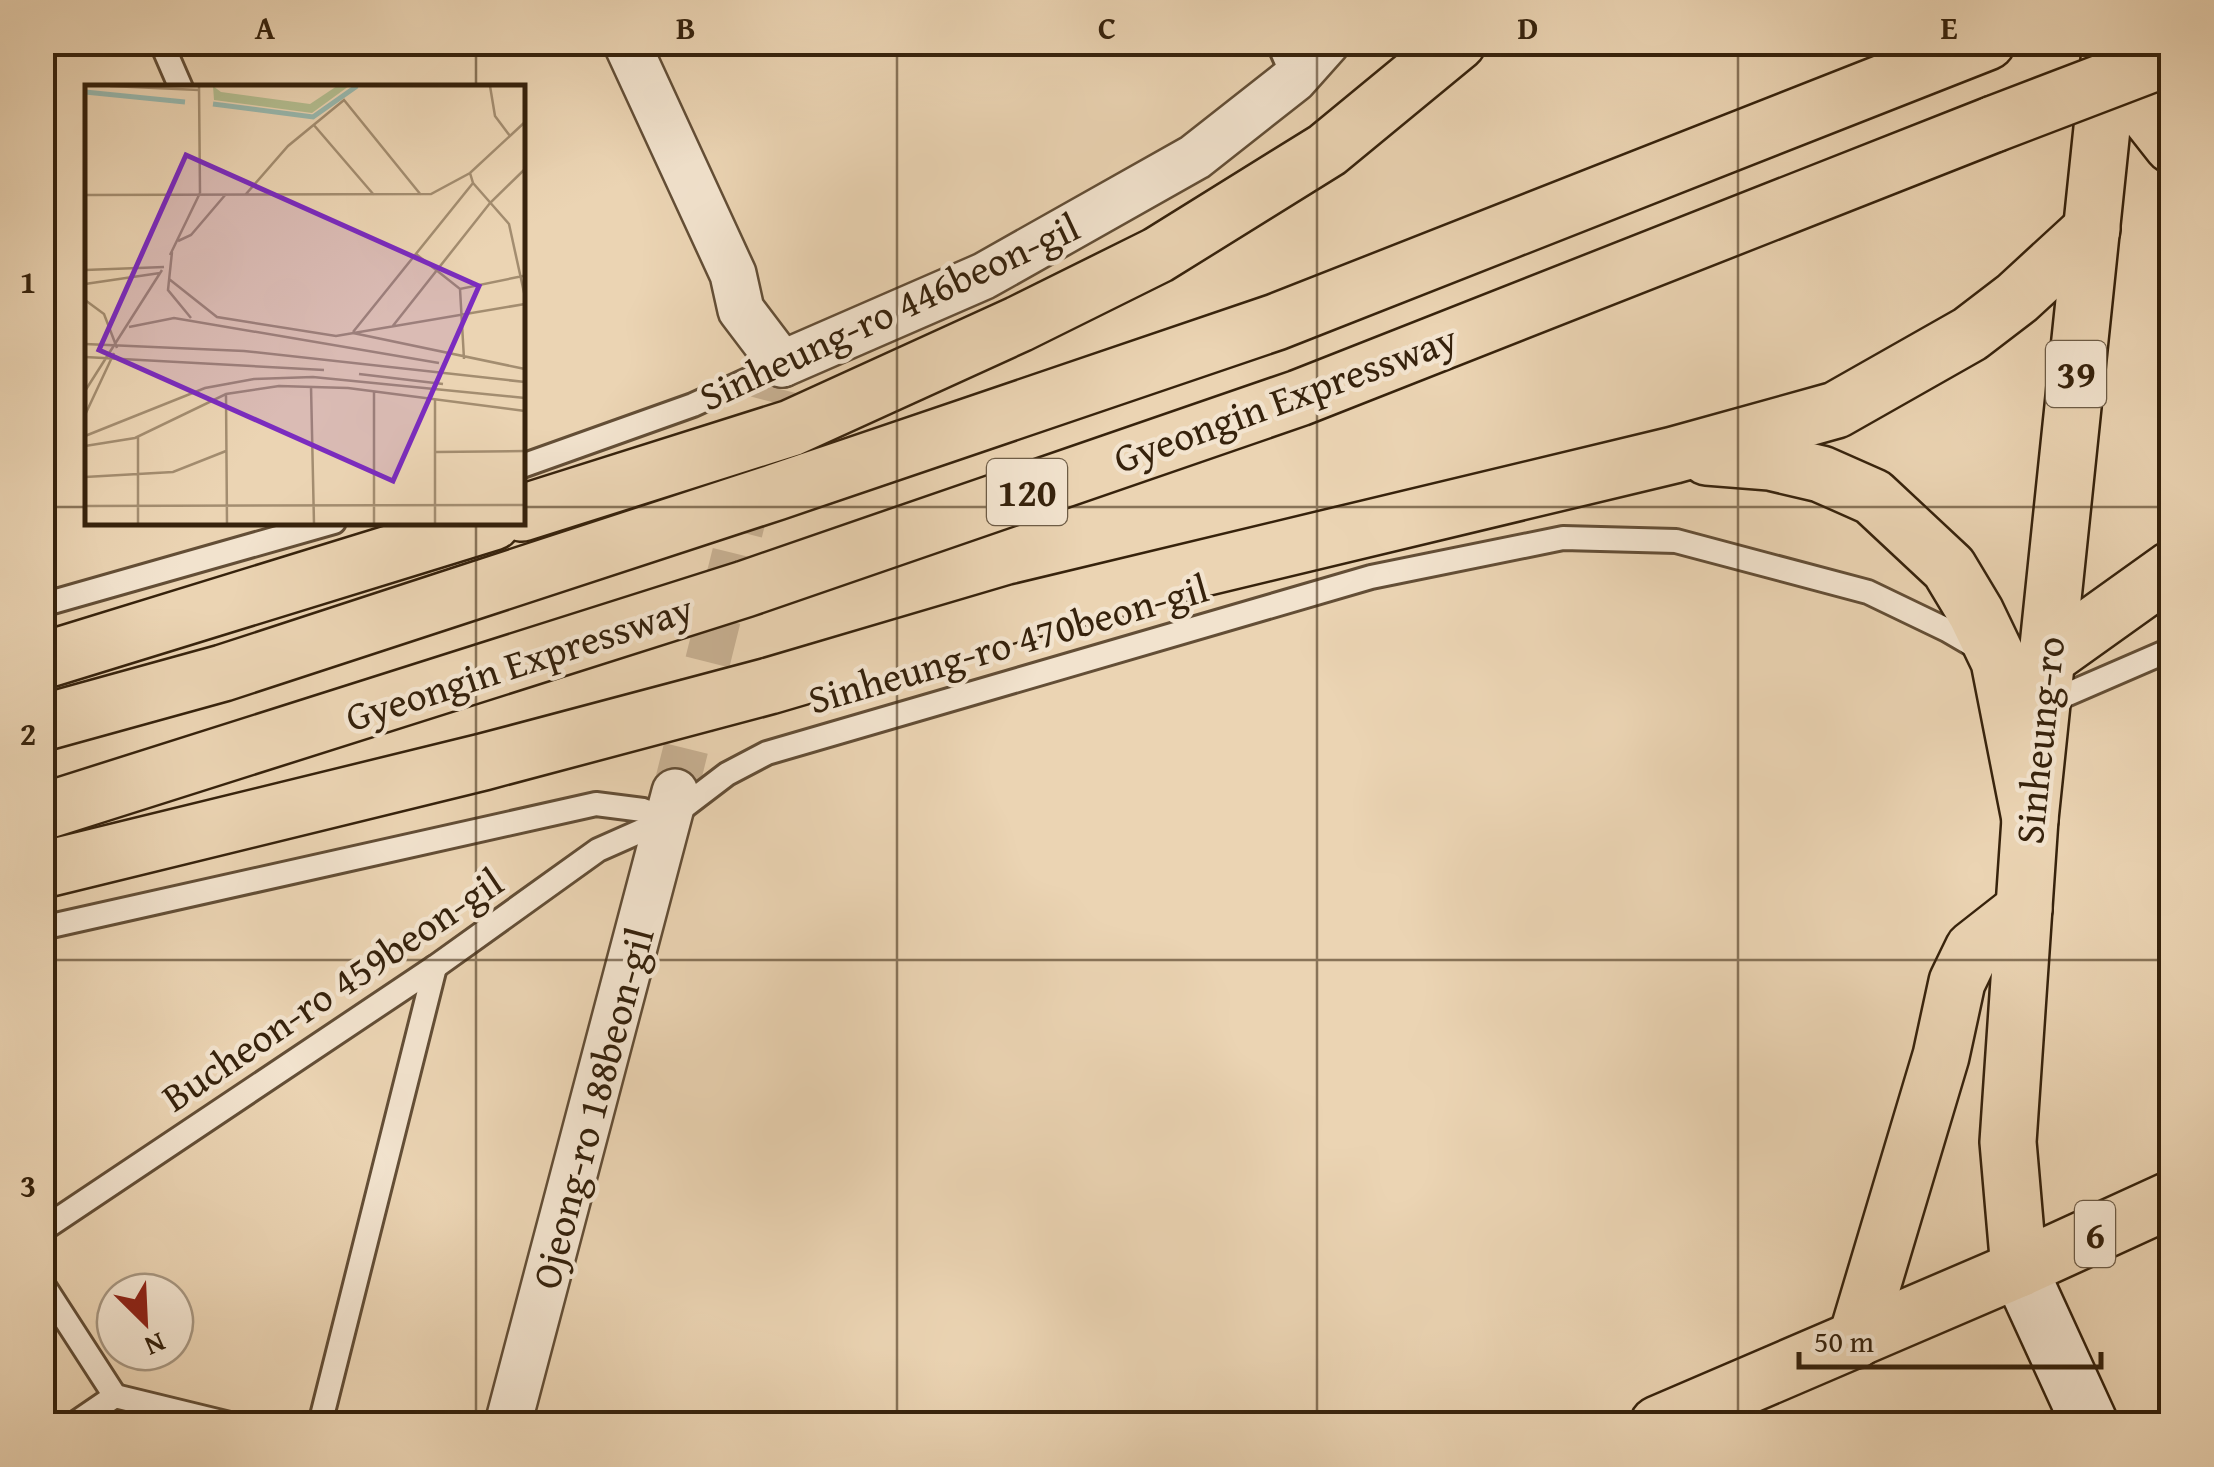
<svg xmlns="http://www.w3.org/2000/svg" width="2214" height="1467" font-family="'Gentium Book Plus',serif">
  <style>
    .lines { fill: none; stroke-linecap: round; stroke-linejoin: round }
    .street-tunnel { stroke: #c7b092; stroke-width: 45; stroke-dasharray: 45 22; stroke-linecap: butt }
    .lane-casing { stroke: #634e36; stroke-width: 28 }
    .street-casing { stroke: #634e36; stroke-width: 50 }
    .secondary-casing { stroke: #36220c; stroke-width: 60 }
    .primary-casing { stroke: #36220c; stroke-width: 60 }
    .highway-casing { stroke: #36220c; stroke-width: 60 }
    .lane { stroke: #f2e3ce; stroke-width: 22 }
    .street { stroke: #f2e3ce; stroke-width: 45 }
    .secondary { stroke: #f2e3ce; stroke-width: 55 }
    .primary { stroke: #ebd4b3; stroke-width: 55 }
    .highway { stroke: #ebd4b3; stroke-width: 55 }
    .highway-bridge-casing { stroke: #36220c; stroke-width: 60; stroke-linecap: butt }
    .highway-bridge { stroke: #ebd4b3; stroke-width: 55 }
    .grid { fill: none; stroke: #36220c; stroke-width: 2.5; stroke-opacity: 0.55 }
    .labels { text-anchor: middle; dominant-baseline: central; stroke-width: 9; stroke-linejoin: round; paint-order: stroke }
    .shield { fill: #f2e3ce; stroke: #6e5c46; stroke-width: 2.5 }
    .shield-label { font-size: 38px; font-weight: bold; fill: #36220c }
    .street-label { font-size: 40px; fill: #36220c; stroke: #f2e3ce }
    .inset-river { fill: none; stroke: #98b8ae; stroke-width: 5 }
    .inset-road { fill: none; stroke: #a38d70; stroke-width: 2.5 }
    .view { fill: #7b2cbf; fill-opacity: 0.15; stroke: #7b2cbf; stroke-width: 5 }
    .inset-edge { fill: none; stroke: #36220c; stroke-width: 5 }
    .neatline { fill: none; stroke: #36220c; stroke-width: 4 }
    .grid-label { font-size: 32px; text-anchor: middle; font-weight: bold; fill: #36220c }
  </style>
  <rect width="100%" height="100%" fill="#ebd4b3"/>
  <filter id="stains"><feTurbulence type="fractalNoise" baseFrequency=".002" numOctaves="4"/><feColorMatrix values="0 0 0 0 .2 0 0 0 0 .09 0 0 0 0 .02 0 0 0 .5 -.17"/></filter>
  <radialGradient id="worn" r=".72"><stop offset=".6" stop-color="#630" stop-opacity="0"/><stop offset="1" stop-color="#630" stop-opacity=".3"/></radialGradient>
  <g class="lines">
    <path class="street-tunnel" d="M675 792 776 388"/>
    <g class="lane-casing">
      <g id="lane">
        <path d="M161 42 181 88"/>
        <path d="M1278 42 1294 79"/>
        <path d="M522 466 693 405 782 364"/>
        <path d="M42 605 334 522"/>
        <path d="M2045 704 2172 649"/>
        <path d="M42 928 596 804 643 810 668 819"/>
        <path d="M42 1230 435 967 598 850 668 819 727 774 767 753 1371 577 1563 538 1676 541 1868 592 1947 630 1983 651"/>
        <path d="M42 1283 115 1396"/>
        <path d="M74 1424 115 1396 230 1424"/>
        <path d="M320 1424 435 967"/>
      </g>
    </g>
    <g class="street-casing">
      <g id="street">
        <path d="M626 42 733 274 741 310 782 364"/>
        <path d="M782 364 984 276 1195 157 1294 79 1327 42"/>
        <path d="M508 1424 675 792"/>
      </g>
    </g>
    <g class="secondary-casing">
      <path id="secondary" d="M2019 1269 2090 1424"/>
    </g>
    <g class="primary-casing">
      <g id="primary">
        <path d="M2019 1269 2008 1142 2030 819 2111 42"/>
        <path d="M1856 1340 1941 1056 1957 982 1973 949 2024 909"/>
        <path d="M1658 1424 2019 1269 2172 1199"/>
      </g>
    </g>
    <g class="highway-casing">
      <g id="highway">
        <path d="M2109 65 2172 145"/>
        <path d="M1707 457 1770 462 1821 474 1873 497 1949 568 1976 613 1999 661 2030 819"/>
        <path d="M522 513 791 428 1019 324 1158 255 1327 150 1458 42"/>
        <path d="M2046 659 2172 569"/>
        <path d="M42 661 493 522"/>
        <path d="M42 723 223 673 776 492 1276 322 1987 42"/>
        <path d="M42 812 745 589 1299 398 1994 124"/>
        <path d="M42 870 483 762 769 686 1020 612 1674 455 1836 410 1970 334 2017 298 2092 229"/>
      </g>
    </g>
    <use href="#lane" class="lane"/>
    <use href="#street" class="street"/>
    <use href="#secondary" class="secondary"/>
    <use href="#primary" class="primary"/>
    <use href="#highway" class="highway"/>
    <g class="highway-bridge-casing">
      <path id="highway-bridge" d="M1994 124 2172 56"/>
    </g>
    <use href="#highway-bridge" class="highway-bridge"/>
  </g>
  <path class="grid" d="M476 42V88M897 42V1424M1317 42V1424M1738 42V1424M42 507H88M522 507H2172M476 522V1424M42 960H2172"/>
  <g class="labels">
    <g class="shield">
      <rect x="2046" y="341" width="60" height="66" rx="8"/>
      <rect x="987" y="459" width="80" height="66" rx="8"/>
      <rect x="2075" y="1201" width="40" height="66" rx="8"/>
    </g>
    <g class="shield-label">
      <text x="2076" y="374">39</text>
      <text x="1027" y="492">120</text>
      <text x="2095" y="1234">6</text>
    </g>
    <g class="street-label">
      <text transform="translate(889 311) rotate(-25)">Sinheung-ro 446beon-gil</text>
      <text transform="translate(1285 398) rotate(-20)">Gyeongin Expressway</text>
      <text transform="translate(1008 643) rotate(-16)">Sinheung-ro 470beon-gil</text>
      <text transform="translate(519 662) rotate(-18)">Gyeongin Expressway</text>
      <text transform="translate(2039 740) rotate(-84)">Sinheung-ro</text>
      <text transform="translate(332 989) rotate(-34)">Bucheon-ro 459beon-gil</text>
      <text transform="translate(592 1108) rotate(-75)">Ojeong-ro 188beon-gil</text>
    </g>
  </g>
  <g transform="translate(85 85)">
    <rect width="440" height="440" fill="#ebd4b3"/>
    <path d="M128 1 136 7 225 19 252 1H264L227 28 129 15Z" fill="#b3bd90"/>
    <path class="inset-river" d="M0 7 100 17M128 19 228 32 272 1"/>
    <path class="inset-road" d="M25 1 114 5M114 1 115 108M405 1 410 31 425 51M228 39 289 110M388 98 424 139 440 212M161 109 203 61 259 15 336 110M0 110 346 109 385 88 440 37M93 156 106 150 141 109M87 167 83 205 106 233M331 169 375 204 438 191M85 170 115 108M0 185 79 182M84 194 132 232 251 251 440 219M0 199 75 188M375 204 379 274M0 215 19 229 32 263M44 242 89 233 354 278M307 242 405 118 440 84M268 247 388 98 385 88M268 248 440 284M0 259 159 266 440 297M0 272 239 285M274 289 358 299M226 301 229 439M0 306 77 185M289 306V439M141 309 142 439M0 330 29 268M0 351 120 303 169 294 228 292 440 313M53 352V439M0 361 50 353 141 309 194 301 263 303 440 326M351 367 440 366M0 392 88 387 141 366M0 421 440 420M350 439V315"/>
    <path class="view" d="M101 70 394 201 308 396 14 265Z"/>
    <rect width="440" height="440" class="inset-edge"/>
  </g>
  <rect width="2214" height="1467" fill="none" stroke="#ebd4b3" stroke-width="110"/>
  <g transform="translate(145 1322) rotate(156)"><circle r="48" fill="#f2e3ce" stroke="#a79680" stroke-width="2.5"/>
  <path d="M0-8L18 38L0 25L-18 38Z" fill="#8f2418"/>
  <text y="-15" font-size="28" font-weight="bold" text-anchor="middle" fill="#36220c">N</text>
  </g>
  <path d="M1799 1352v15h302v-15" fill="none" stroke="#36220c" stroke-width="5"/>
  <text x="1814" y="1352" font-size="30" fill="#36220c" stroke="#f2e3ce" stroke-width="8" paint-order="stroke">50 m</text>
  <rect x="55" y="55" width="2104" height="1357" class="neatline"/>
  <g class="grid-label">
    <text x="265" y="39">A</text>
    <text x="686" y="39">B</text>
    <text x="1107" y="39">C</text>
    <text x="1528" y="39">D</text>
    <text x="1949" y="39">E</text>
    <text x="28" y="293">1</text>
    <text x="28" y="745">2</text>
    <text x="28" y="1197">3</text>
  </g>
  <rect width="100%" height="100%" filter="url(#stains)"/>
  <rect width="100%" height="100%" fill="url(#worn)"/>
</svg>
